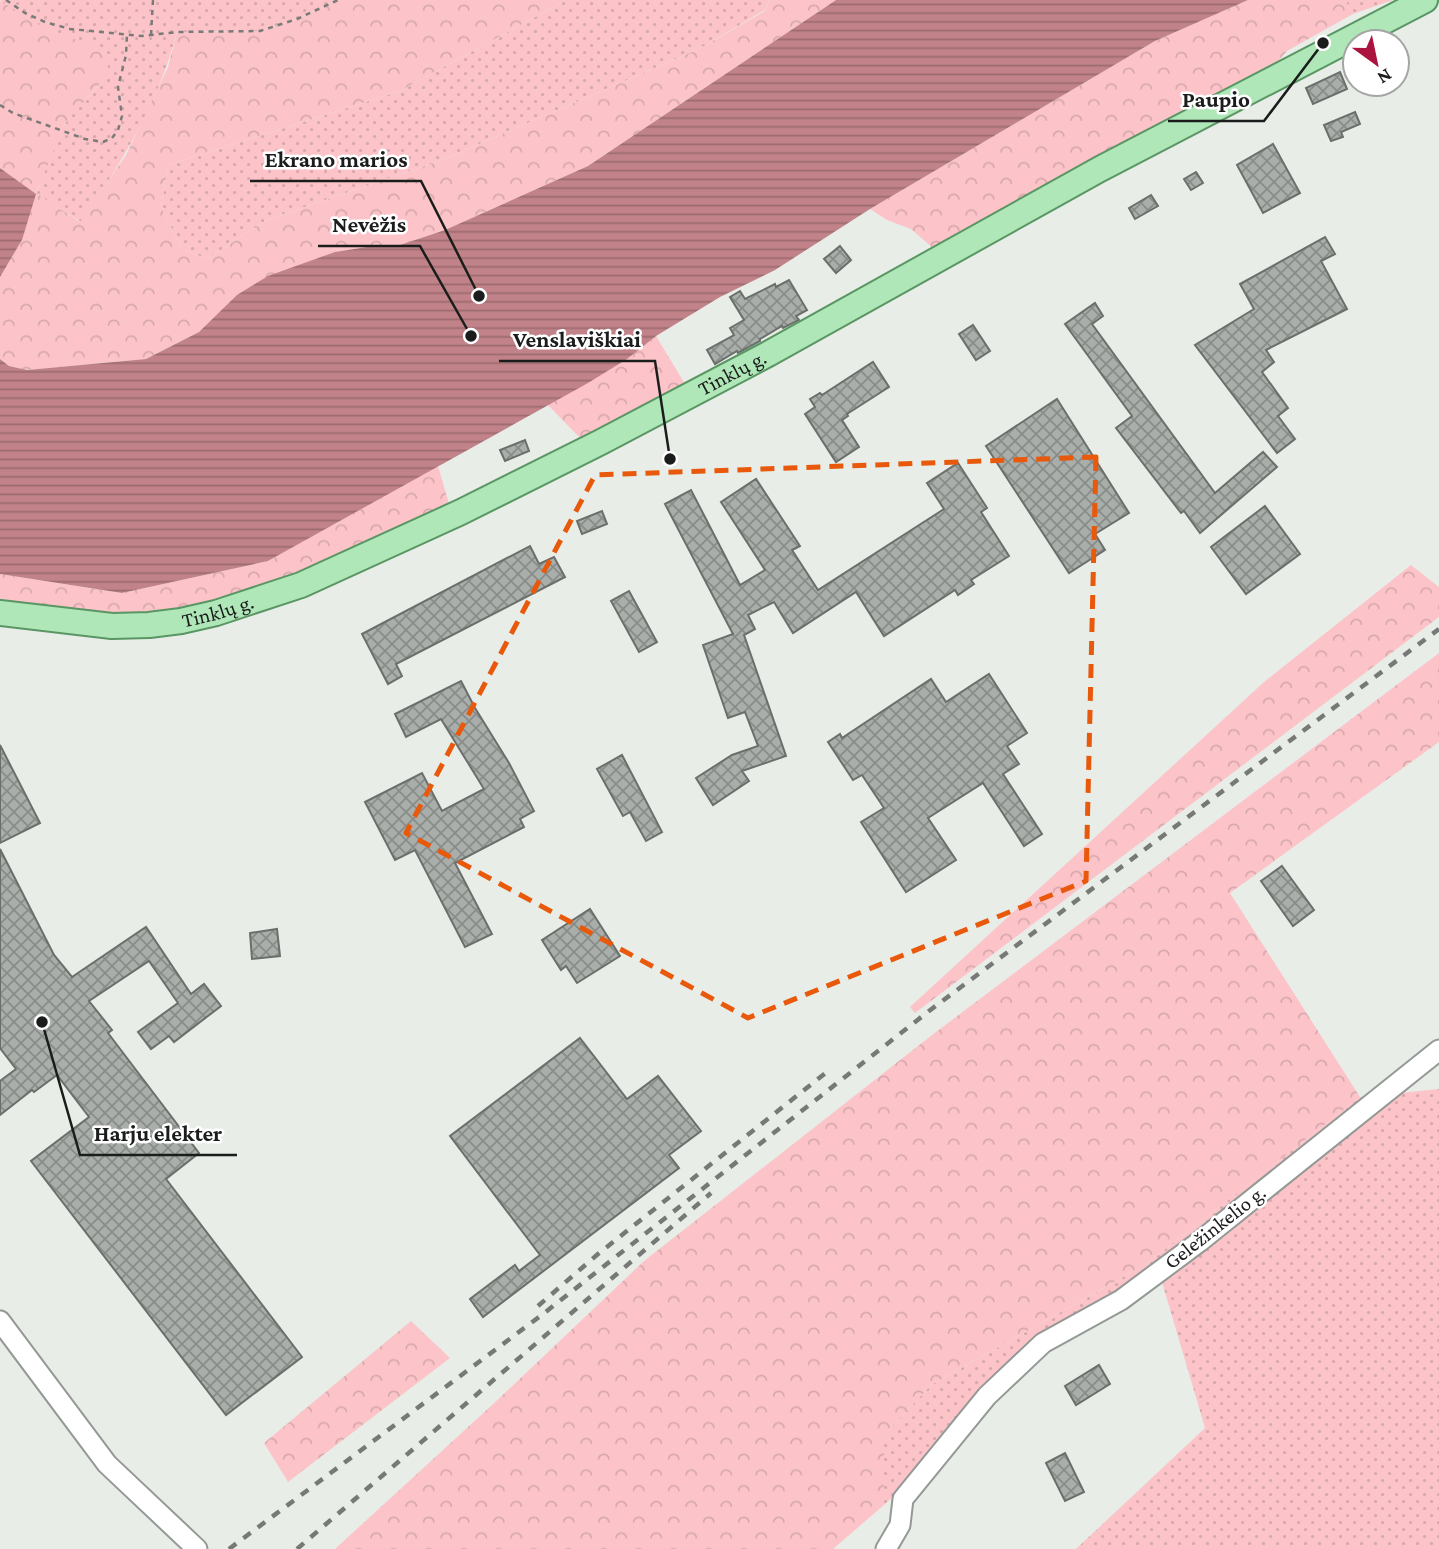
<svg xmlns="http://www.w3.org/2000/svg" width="1439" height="1549" font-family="'Crimson Pro',serif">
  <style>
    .grass { fill: url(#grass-dots) }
    .forest { fill: url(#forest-crowns) }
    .water { fill: url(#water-rules) }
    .building { fill: url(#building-cross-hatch); stroke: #6b6f6b; stroke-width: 2 }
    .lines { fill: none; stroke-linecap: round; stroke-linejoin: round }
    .minor-casing { stroke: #949995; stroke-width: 23 }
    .major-casing { stroke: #599663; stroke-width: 28 }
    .path { stroke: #787b79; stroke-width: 2.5; stroke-dasharray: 5 5; stroke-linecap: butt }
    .minor { stroke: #fff; stroke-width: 19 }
    .major { stroke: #afe7b8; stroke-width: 24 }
    .rail { stroke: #767976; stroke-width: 4.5; stroke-dasharray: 9 9; stroke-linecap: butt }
    .marked { fill: none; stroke: #e8590c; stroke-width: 5; stroke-dasharray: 14 9; stroke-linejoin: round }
    .labels { text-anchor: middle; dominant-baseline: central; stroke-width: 5; stroke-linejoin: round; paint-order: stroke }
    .street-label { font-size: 21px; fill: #1b1d1c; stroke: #fff }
    .leader { fill: none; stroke: #1b1d1c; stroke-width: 2.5 }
    .callout-dot { fill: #1b1d1c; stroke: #fff; stroke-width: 2.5 }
    .callout-label { font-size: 23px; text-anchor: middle; font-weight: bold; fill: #1b1d1c; stroke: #fff; stroke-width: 5; stroke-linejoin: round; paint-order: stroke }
  </style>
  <defs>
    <pattern id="grass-dots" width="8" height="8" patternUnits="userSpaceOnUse" patternTransform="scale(1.75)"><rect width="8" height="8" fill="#fcc4c9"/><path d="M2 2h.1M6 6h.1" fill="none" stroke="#d7a8ac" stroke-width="1.8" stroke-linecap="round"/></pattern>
    <pattern id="forest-crowns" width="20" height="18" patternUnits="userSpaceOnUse" patternTransform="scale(1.75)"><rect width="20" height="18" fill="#fcc4c9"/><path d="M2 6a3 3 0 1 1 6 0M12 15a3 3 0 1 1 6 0" fill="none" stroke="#d7a8ac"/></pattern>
    <pattern id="water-rules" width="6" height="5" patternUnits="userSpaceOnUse" patternTransform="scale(1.75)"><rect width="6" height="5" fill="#c18389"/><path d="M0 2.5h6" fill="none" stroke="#9c6b6f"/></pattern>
    <pattern id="building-cross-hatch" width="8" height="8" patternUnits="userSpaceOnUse" patternTransform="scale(1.75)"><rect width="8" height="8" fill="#a9aeaa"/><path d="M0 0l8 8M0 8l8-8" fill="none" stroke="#898d8a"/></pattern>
  </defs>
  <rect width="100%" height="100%" fill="#e8ede8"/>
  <g class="grass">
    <path d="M0 0H338L297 19 260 31 177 32C158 104 122 162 81 222L36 194C45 171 52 145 65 124 82 95 142 65 80 42 54 32 20 21 0 0Z"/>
    <path d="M566 0H769L765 10 699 49 442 160 267 220 207 259 182 249 161 207 168 165 400 91Z"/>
    <path d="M1345 0H1393L1353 14Z"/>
    <path d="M1439 1089V1549H1076L1205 1428 1159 1272 1074 1325 884 1505V1435L931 1385 1146 1264 1360 1097Z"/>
  </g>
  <g class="forest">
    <path d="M338 0H566L400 91 168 165 161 207 182 249 207 259 267 220 442 160 699 49 765 11 769 0H836L588 166 445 230 400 245 373 246 335 252 216 317 199 332 146 359 27 370 9 366 0 359V277L22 240 35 194 0 168V1L45 28 96 47 105 57 108 66 107 76 65 123 36 193 80 222 126 155 168 67 177 32 260 31 297 19Z"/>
    <path d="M1248 0H1345L1353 14 1287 51 1273 67 1095 158 934 249 911 229 887 220 870 209 1155 41Z"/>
    <path d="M656 336 685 384 582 440 547 404C586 384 622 363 656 336Z"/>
    <path d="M438 466 450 507C352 551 220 621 111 615 74 613 37 606 0 601V574L122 593 268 561Z"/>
    <path d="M1411 565 1439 587V617L915 1013 910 1007 1264 682Z"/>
    <path d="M1439 653V742L1230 893 1360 1097 1146 1264 931 1385 884 1435V1505L833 1549H335L491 1406 644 1261 932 1035Z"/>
    <path d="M411 1321 450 1358 288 1482 264 1443Z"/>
  </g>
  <g class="water">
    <path d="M836 0H1248L1155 41 870 209 775 270 720 297 656 336 627 359 588 383 268 561 122 593 0 574V359L9 366 27 370 146 359 199 332 237 295 268 276 335 252 373 246 400 245 445 230 588 166Z"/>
    <path d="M0 168 36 194 22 240 0 277Z"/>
  </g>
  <g class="building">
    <path d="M1340 72 1347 89 1313 104 1306 88Z"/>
    <path d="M1355 112 1360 124 1341 132 1343 137 1331 141 1324 125Z"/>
    <path d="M1273 144 1300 193 1263 213 1237 165Z"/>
    <path d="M1196 172 1203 183 1191 190 1184 179Z"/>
    <path d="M1151 195 1158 206 1135 219 1129 208Z"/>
    <path d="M1325 237 1335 254 1321 261 1347 309 1266 350 1274 362 1262 372 1288 408 1278 416 1295 439 1277 453 1195 345 1254 309 1240 284Z"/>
    <path d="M840 246 851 260 836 273 824 259Z"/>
    <path d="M789 280 807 310 796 316 799 320 783 328 782 326 760 339V341L738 353 737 351 715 364 707 350 734 335 730 328 744 320 730 297 740 291 745 299 775 284 776 287Z"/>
    <path d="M1095 303 1103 316 1092 324 1215 493 1263 452 1277 467 1200 533 1184 511 1181 513 1116 428 1132 416 1065 324Z"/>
    <path d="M973 325 990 351 976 360 959 334Z"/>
    <path d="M873 362 889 387 847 414 848 416 842 420 859 447 836 462 805 414 815 407 810 399 820 393 822 395Z"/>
    <path d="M1057 399 1129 513 1095 534 1105 550 1069 573 986 446Z"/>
    <path d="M525 440 529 451 505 461 500 450Z"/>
    <path d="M958 463 987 508 981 512 1009 556 971 580 974 584 958 595 955 590 884 636 856 592 793 633 774 602 748 615 755 629 744 635 786 756 742 771 749 781 713 805 696 778 732 755 758 746 745 712 728 718 703 645 733 634 665 504 691 490 740 585 765 570 721 502 756 479 800 546 792 550 818 590 944 509 927 483Z"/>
    <path d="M1265 506 1300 554 1246 594 1211 547Z"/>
    <path d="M602 511 607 524 582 534 577 521Z"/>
    <path d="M530 546 539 564 554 557 565 577 396 664 402 676 388 684 362 634Z"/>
    <path d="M629 591 657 642 639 652 611 601Z"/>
    <path d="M989 674 1027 733 1007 746 1019 764 1003 774 1042 834 1024 846 983 783 928 818 956 860 906 892 861 822 884 808 862 775 853 780 828 742 840 734 842 738 931 679 946 702Z"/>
    <path d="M461 681 475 708 509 763 534 811 520 819 524 827 455 863 492 934 465 947 415 850 395 860 365 802 422 773 442 811 484 789 441 719 406 737 395 714Z"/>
    <path d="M0 745 40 823 0 843Z"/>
    <path d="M622 755 662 832 646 841 630 812 623 816 597 769Z"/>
    <path d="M0 849 54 955 72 977 146 927 191 994 204 984 221 1006 174 1042 169 1036 151 1049 138 1032 178 1003 149 961 89 1001 112 1030 108 1033 199 1153 166 1179 302 1357 226 1415 31 1161 89 1117 57 1075 34 1092 32 1090 0 1115V1081L16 1069 0 1048Z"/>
    <path d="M1282 866 1314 910 1293 926 1261 881Z"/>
    <path d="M590 909 620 956 577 983 566 966 561 970 542 940Z"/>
    <path d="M277 929 280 956 252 959 250 933Z"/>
    <path d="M580 1038 627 1099 658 1076 701 1131 669 1155 679 1168 483 1317 470 1299 515 1265 519 1271 540 1255 450 1136Z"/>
    <path d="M1099 1365 1110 1384 1076 1405 1065 1386Z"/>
    <path d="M1065 1453 1084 1492 1065 1501 1046 1463Z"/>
  </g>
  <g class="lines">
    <g class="minor-casing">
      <g id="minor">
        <path d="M0 1321 107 1464 197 1549"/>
        <path d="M886 1549 900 1525 903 1499 987 1396 1043 1343 1121 1300 1199 1242 1439 1050"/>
      </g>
    </g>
    <g class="major-casing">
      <g id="major">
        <path id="s1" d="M0 613 112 626 149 625 181 621 216 613 301 585 461 512 601 442 768 354 1100 169 1425 0"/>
      </g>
    </g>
    <g class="path">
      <path d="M6 0 25 13 45 22 70 29 142 36 177 32 260 31 297 19 338 0"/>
      <path d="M151 35 153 0"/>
      <path d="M0 105 13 113 85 139 103 142 112 138 118 130 122 116 118 87 126 55 127 34"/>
    </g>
    <use href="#minor" class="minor"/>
    <use href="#major" class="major"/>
    <g class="rail">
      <path d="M538 1306 598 1254 828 1071"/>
      <path d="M229 1549 543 1314 929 1011 1439 629"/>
      <path d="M297 1549 711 1193"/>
    </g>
  </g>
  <path class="marked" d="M1096 457 1086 881 748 1018 406 833 595 475Z"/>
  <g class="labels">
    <g class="street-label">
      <text stroke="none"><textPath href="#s1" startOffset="788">Tinklų g.</textPath></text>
      <text stroke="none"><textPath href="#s1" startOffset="220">Tinklų g.</textPath></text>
      <text transform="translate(1215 1227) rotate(-38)">Geležinkelio g.</text>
    </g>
  </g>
  <path class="leader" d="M1323 43L1264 121H1168M479 296L421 181H250M471 336L420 246H318M670 459L655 361H499M42 1022L80 1155H237"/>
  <g class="callout-dot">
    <circle cx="1323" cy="43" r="7"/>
    <circle cx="479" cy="296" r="7"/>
    <circle cx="471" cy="336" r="7"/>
    <circle cx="670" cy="459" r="7"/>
    <circle cx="42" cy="1022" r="7"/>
  </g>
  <g class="callout-label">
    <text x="1216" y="107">Paupio</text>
    <text x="336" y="167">Ekrano marios</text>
    <text x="369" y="232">Nevėžis</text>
    <text x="577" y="347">Venslaviškiai</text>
    <text x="158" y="1141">Harju elekter</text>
  </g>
  <g transform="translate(1376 63) rotate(147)"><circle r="33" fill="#ffffff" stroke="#a4a5a4" stroke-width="2"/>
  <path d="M0-5L12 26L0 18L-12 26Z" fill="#aa143e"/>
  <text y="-10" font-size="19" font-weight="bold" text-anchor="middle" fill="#1b1d1c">N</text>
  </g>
</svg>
